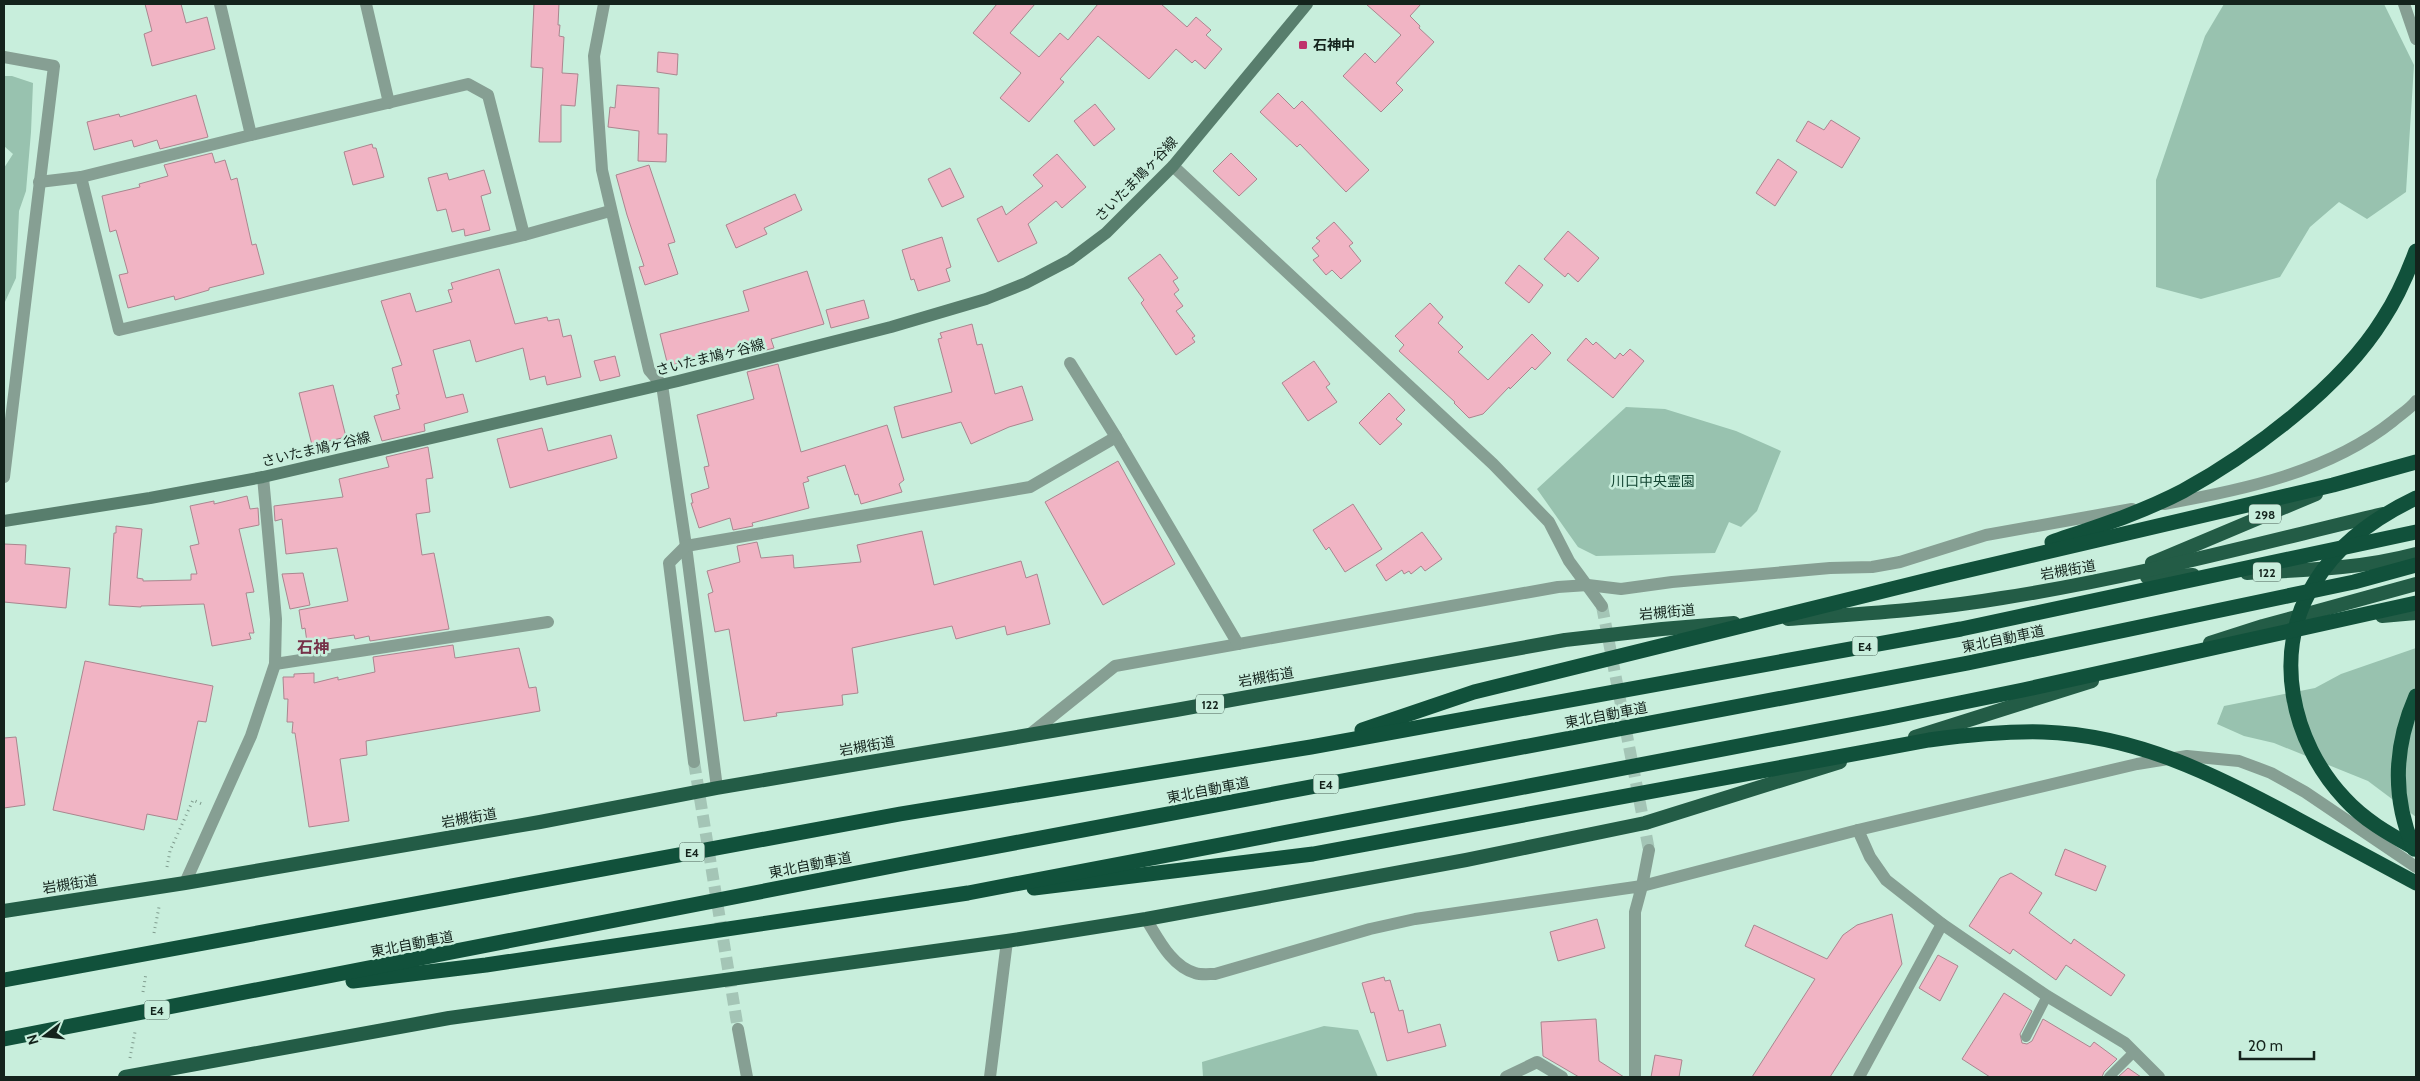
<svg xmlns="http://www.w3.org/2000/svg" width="2420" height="1081" font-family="Cabin,'Noto Sans JP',sans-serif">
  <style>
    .green { fill: #98c2af }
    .building { fill: #f1b4c4; stroke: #aa868f }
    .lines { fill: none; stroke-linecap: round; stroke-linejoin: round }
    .minor-tunnel { stroke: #a4c5b6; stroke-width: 12; stroke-dasharray: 12 6; stroke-linecap: butt }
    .path { stroke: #809d8f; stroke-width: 3; stroke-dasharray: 1 4; stroke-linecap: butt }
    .service { stroke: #869f93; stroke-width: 10 }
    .minor { stroke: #869f93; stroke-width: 12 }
    .secondary { stroke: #587e6d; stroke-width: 12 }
    .trunk { stroke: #235c46; stroke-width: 14 }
    .motorway { stroke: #11513b; stroke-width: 15 }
    .poi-dot { fill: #bf336b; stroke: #c8eedc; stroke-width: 2 }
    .labels { text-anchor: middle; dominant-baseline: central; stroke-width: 5; stroke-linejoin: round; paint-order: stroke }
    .shield { fill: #c8eedc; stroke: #4a6056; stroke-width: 1 }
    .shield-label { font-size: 12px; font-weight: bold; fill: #14231c }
    .poi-label { font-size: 14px; font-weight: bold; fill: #14231c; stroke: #c8eedc; text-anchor: start }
    .street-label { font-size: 14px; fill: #14231c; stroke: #c8eedc }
    .park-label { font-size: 14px; fill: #154734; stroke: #c8eedc }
    .quarter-label { font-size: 16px; font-weight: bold; fill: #763148; stroke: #c8eedc }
  </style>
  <rect width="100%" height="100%" fill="#c8eedc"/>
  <g class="green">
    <path d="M2224 4H2384L2414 65 2406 192 2367 219 2339 202 2310 227 2280 277 2201 299 2156 287V180L2205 36Z"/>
    <path d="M4 76H12L33 83 31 132 26 191 19 211 16 278 4 304V168L13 154 4 146Z"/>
    <path d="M1626 407 1665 409 1736 431 1781 451 1757 511 1741 527 1729 522 1715 553 1596 556 1578 547 1537 489Z"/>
    <path d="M2416 648V817L2368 781 2274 743 2244 736 2217 724 2224 706 2315 688 2341 674Z"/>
    <path d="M1324 1026 1358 1030 1378 1077H1203L1202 1062Z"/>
  </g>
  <g class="building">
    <path d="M145 4H181L186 23 207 17 215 49 152 66 144 34 152 31Z"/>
    <path d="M534 4H559L558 25H560L559 36 564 37 562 73 578 74 575 106 561 105V142H539L543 68 531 67Z"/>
    <path d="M997 4H1035L1010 33 1039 57 1060 33 1068 40 1098 4H1161L1187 27 1196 17 1211 30 1206 35 1222 49 1205 69 1195 60 1192 63 1176 49 1149 79 1098 36 1060 79 1064 82 1029 122 1000 98 1021 73 973 33Z"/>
    <path d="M1366 4H1421L1410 16 1420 26 1419 28 1434 42 1396 83 1403 90 1381 112 1343 76 1365 53 1375 63 1401 35Z"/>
    <path d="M658 52 678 54 677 75 657 72Z"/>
    <path d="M617 85 659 88 658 134H667L666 162 638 161 639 131 608 127 610 107 615 108Z"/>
    <path d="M1278 93 1294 109 1302 101 1369 170 1346 192 1300 144 1297 147 1260 112Z"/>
    <path d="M196 95 208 137 160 149 157 140 134 147 132 140 94 150 87 122 119 114 120 117Z"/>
    <path d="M1095 104 1115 129 1094 146 1074 121Z"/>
    <path d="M1831 120 1860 138 1842 168 1796 141 1808 121 1824 130Z"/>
    <path d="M372 144 373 148H376L384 177 353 185 344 152Z"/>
    <path d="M212 153 215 163 225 160 231 180 237 178 252 245 256 244 264 274 209 288V290L175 300 174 296 128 308 119 275 128 273 116 230 110 232 102 196 140 187 139 184 168 176 164 165Z"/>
    <path d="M1231 153 1257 179 1239 196 1213 171Z"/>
    <path d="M1057 154 1086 187 1062 208 1056 201 1028 224 1037 243 998 262 977 219 1002 206 1006 215 1043 186 1033 175Z"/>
    <path d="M1778 159 1797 172 1775 206 1756 193Z"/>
    <path d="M649 165 675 242 668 244 678 274 645 285 639 267 644 266 627 215 616 175Z"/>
    <path d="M950 168 964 197 942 207 928 179Z"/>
    <path d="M484 170 491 193 481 196 490 230 465 236 464 229 452 232 446 209 437 211 428 178 447 173 449 180Z"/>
    <path d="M795 194 802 210 764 228 767 234 736 248 726 225Z"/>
    <path d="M1334 222 1353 243 1349 246 1361 261 1341 279 1332 270 1326 275 1313 260 1319 256 1312 248 1320 241 1316 238Z"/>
    <path d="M1568 231 1599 258 1578 282 1568 273 1565 277 1544 259Z"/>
    <path d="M942 237 951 267 946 269 950 281 918 291 914 279 911 280 902 250Z"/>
    <path d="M1160 254 1178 278 1173 281 1179 290 1174 294 1183 306 1176 311 1195 336 1192 338 1195 342 1176 355 1141 303 1144 300 1128 278Z"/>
    <path d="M1519 265 1543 285 1529 303 1505 283Z"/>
    <path d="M499 269 515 324 547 317 548 321 559 319 563 337 571 335 581 377 547 385 545 376 530 380 523 348 476 362 470 340 433 350 446 398 463 394 468 412 424 424 425 431 382 441 374 416 400 409 396 395 399 394 392 368 402 365 381 301 410 293 416 312 452 302 448 290 453 289 451 283Z"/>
    <path d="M807 271 824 324 771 339 774 348 743 356 741 347 668 366 660 334 749 311 743 291Z"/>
    <path d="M864 300 869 318 831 328 826 310Z"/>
    <path d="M1430 303 1443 317 1438 323 1463 347 1458 352 1488 380 1532 334 1551 353 1535 370 1532 367 1510 389 1509 387 1483 414 1469 418 1454 403 1455 402 1399 351 1404 345 1395 336Z"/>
    <path d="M972 324 977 345 982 344 995 394 1022 386 1033 420 1009 427 971 444 961 422 902 438 894 407 952 392 938 339 942 338 940 333Z"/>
    <path d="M1586 338 1593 345 1596 342 1615 359 1620 353 1623 356 1630 349 1644 361 1613 398 1567 360Z"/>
    <path d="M615 356 620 376 600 381 594 361Z"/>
    <path d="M1314 361 1330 384 1326 387 1337 402 1308 421 1282 383Z"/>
    <path d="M778 364 801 452 887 425 904 480 899 484 902 492 861 504 858 494 855 495 845 465 807 477 809 481 803 483 809 508 752 523 753 526 733 530 730 518 699 528 691 503H693L691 494 709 488 704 467 709 466 697 415 754 399 747 372Z"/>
    <path d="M333 385 346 437 312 445 299 393Z"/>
    <path d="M1389 393 1405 410 1396 419 1402 424 1380 445 1359 423Z"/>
    <path d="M542 428 548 451 611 435 617 458 510 488 497 439Z"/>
    <path d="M428 447 433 478 426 479 430 512 416 514 422 555 434 553 449 629 370 641 369 636 355 639 354 635 307 642 305 628 302 629 299 610 348 601 337 548 286 554 282 519 275 521 274 506 343 497 339 479 389 467 386 457Z"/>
    <path d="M1118 461 1175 564 1103 605 1045 502Z"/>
    <path d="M247 496 250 509 258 508 259 525 239 529 254 592 246 593 254 633H249L251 639 212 646 204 604 141 606V607L109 605 114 533H116V526L142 529 137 578 143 579V581L191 580V574H197L190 546 199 544 190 506 214 501V504Z"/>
    <path d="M1353 504 1382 549 1345 572 1329 547 1326 550 1313 530Z"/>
    <path d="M922 531 934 585 1021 561 1026 578 1037 574 1050 624 1007 635 1005 626 956 639 952 626 852 648 858 693 842 695 843 705 776 713 777 716 744 721 729 629 715 632 708 594 713 592 707 571 740 562 737 546 757 542 761 558 793 555 794 568 861 562 857 545Z"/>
    <path d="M1422 532 1442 559 1425 571 1421 566 1411 574 1409 571 1404 574 1402 570 1386 581 1376 565Z"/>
    <path d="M4 544 26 545 25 564 70 568 66 608 4 602Z"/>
    <path d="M303 573 310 605 290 609 282 574Z"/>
    <path d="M453 645 455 658 519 648 529 688 536 687 540 711 366 741 367 755 340 759 349 821 309 827 295 733H292L293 722H287L288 699H284L283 677H294V674L314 673V683L338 677V680L375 672 373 657Z"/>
    <path d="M85 661 213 686 206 722 198 721 177 820 147 814 144 830 53 810Z"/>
    <path d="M16 737 25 805 4 808V738Z"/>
    <path d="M2065 849 2106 866 2096 891 2055 875Z"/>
    <path d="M2011 873 2042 893 2029 913 2071 944 2074 939 2125 975 2111 996 2066 965 2056 980 2013 949 2010 954 1969 926 2000 878Z"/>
    <path d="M1892 914 1902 964 1830 1077H1752L1815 979 1745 946 1754 925 1827 959 1843 935 1857 925Z"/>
    <path d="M1597 919 1605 948 1558 961 1550 932Z"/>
    <path d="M1938 955 1958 966 1940 1001 1919 988Z"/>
    <path d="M1384 977 1385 981 1390 980 1399 1011 1403 1010 1408 1033 1440 1024 1446 1046 1387 1061 1374 1012 1371 1013 1362 983Z"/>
    <path d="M2004 993 2032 1011 2020 1034 2022 1043 2027 1044 2032 1041 2043 1019 2090 1047 2094 1042 2117 1059 2104 1072 2102 1077H1990L1962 1059Z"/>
    <path d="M1596 1019 1599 1061 1624 1077H1579L1543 1056 1541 1022Z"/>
    <path d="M1655 1055 1682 1060 1679 1077H1651Z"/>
    <path d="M2128 1068 2141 1077H2118Z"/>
  </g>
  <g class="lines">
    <g class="minor-tunnel">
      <path d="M1602 606 1649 850"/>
      <path d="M694 762 738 1029"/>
    </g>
    <g class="path">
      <path d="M167 867 170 851 193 800 202 804"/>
      <path d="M154 933 159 907"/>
      <path d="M143 992 146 973"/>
      <path d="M130 1058 135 1032"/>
    </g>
    <g class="service">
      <path d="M2026 1037 2047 996"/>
      <path d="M2109 1077 2134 1052"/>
    </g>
    <g class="minor">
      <path d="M366 4 389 103"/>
      <path d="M604 4 594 56 602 170 649 370 662 385 686 546 717 788"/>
      <path d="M2404 4 2416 39"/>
      <path d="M4 57 54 66 4 477"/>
      <path d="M251 135 468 84 488 95 524 235"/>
      <path d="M1173 166 1493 464 1549 522 1569 561 1602 606"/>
      <path d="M81 177 119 330 524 235 610 211"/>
      <path d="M39 182 81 177 251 135 220 4"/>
      <path d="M1070 363 1116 437"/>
      <path d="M2164 504C2243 490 2329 472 2393 421 2401 414 2410 409 2416 401"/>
      <path d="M275 664 548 622"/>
      <path d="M1029 735 1115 666 1558 587 1588 585 1621 589 1672 582 1830 568 1872 567 1900 562 1986 535 2132 509"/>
      <path d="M694 762 669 563 686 546 1030 487 1116 437 1238 644"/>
      <path d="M1858 830 1870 857 1886 880 1942 924 2047 996 2125 1043 2159 1077"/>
      <path d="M1649 850 1642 886 1858 830 2137 764 2187 756 2239 761 2271 773 2305 792 2416 867"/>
      <path d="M185 883 251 736 275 664 276 619 263 477"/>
      <path d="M1146 919C1158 938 1171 966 1195 973 1201 975 1209 974 1215 974L1370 929 1415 919 1642 886 1635 912V1077"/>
      <path d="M738 1029 747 1077"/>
      <path d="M990 1077 1007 941"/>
      <path d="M1506 1077 1537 1062 1562 1077"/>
      <path d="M1859 1077 1942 924"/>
    </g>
    <path class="secondary" d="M4 521 150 498 263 477 678 381 891 327 986 299 1026 283 1070 260 1106 233 1173 166 1307 4"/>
    <g class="trunk">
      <path d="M2152 563 2316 494"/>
      <path d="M2247 573C2305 570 2360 569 2416 554"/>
      <path d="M2147 577 2193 575"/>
      <path d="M2382 616 2416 613"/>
      <path d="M1788 619C1859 614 1931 610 2002 598 2131 578 2257 544 2383 514"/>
      <path d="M2210 643 2263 626 2416 584"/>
      <path d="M1915 737 2092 681"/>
      <path d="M4 911 185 883 540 822 717 788 1176 710 1565 640 1662 629 1734 623"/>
      <path d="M125 1077 449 1018 1007 941 1146 919 1466 860 1645 823 1840 762"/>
    </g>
    <g class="motorway">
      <path d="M2416 498C2376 517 2339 543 2315 582 2271 651 2291 742 2345 799 2365 821 2391 835 2416 849"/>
      <path d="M2052 542C2096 527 2141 513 2183 491 2252 453 2341 387 2383 319 2397 298 2407 275 2416 251"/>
      <path d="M1362 730 1474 692 1948 575 2333 485 2416 462"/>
      <path d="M2414 849C2392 798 2394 746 2416 696"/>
      <path d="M1034 888 1313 854 1929 740C1967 735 2005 731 2043 732 2137 735 2218 776 2299 820 2338 841 2377 862 2416 883"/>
      <path d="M4 980 900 814 1311 747 1961 629 2416 532"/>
      <path d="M353 981 486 965 968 893 1886 718 2023 690 2416 603"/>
      <path d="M4 1039 908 863 1968 663 2354 582 2416 565"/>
    </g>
  </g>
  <rect class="poi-dot" x="1298" y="40" width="10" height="10" rx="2.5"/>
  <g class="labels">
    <g class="shield">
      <rect x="2249" y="504.5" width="32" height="19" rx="4"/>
      <rect x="2253" y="562.5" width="28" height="19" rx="4"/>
      <rect x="1852.5" y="636.5" width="25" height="19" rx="4"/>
      <rect x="1196" y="694.5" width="28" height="19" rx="4"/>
      <rect x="1313.5" y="774.5" width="25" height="19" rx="4"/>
      <rect x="679.5" y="842.5" width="25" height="19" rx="4"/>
      <rect x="144.5" y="1000.5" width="25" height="19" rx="4"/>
    </g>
    <g class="shield-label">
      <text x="2265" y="514">298</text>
      <text x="2267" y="572">122</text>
      <text x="1865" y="646">E4</text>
      <text x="1210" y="704">122</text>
      <text x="1326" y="784">E4</text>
      <text x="692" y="852">E4</text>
      <text x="157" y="1010">E4</text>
    </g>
    <g class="poi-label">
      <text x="1313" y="45">石神中</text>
    </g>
    <g class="street-label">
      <text transform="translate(1136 179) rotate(-46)">さいたま鳩ヶ谷線</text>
      <text transform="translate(710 357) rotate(-14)">さいたま鳩ヶ谷線</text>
      <text transform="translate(316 449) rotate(-13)">さいたま鳩ヶ谷線</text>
      <text transform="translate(2068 570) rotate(-10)">岩槻街道</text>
      <text transform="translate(1667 612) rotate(-5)">岩槻街道</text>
      <text transform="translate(2003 639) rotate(-12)">東北自動車道</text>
      <text transform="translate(1266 677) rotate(-10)">岩槻街道</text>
      <text transform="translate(1606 715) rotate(-11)">東北自動車道</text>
      <text transform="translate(867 746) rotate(-10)">岩槻街道</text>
      <text transform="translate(1208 790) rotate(-11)">東北自動車道</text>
      <text transform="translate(469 818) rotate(-10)">岩槻街道</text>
      <text transform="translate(810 865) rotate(-11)">東北自動車道</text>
      <text transform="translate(70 884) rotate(-9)">岩槻街道</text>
      <text transform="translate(412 944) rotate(-11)">東北自動車道</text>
    </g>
    <g class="park-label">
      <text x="1653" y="481">川口中央霊園</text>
    </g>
    <g class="quarter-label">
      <text x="313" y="647">石神</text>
    </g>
  </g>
  <rect width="2420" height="1081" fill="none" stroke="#14231c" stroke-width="10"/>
  <g transform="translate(45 1036) rotate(254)" stroke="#c8eedc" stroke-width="4" paint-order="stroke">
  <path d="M0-4L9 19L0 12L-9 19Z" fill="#14231c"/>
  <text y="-8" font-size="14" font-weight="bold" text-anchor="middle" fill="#14231c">N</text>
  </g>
  <path d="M2240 1051v8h74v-8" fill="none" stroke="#14231c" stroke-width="2.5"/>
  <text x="2248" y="1051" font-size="15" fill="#14231c" stroke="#c8eedc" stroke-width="4" paint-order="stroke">20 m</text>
</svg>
